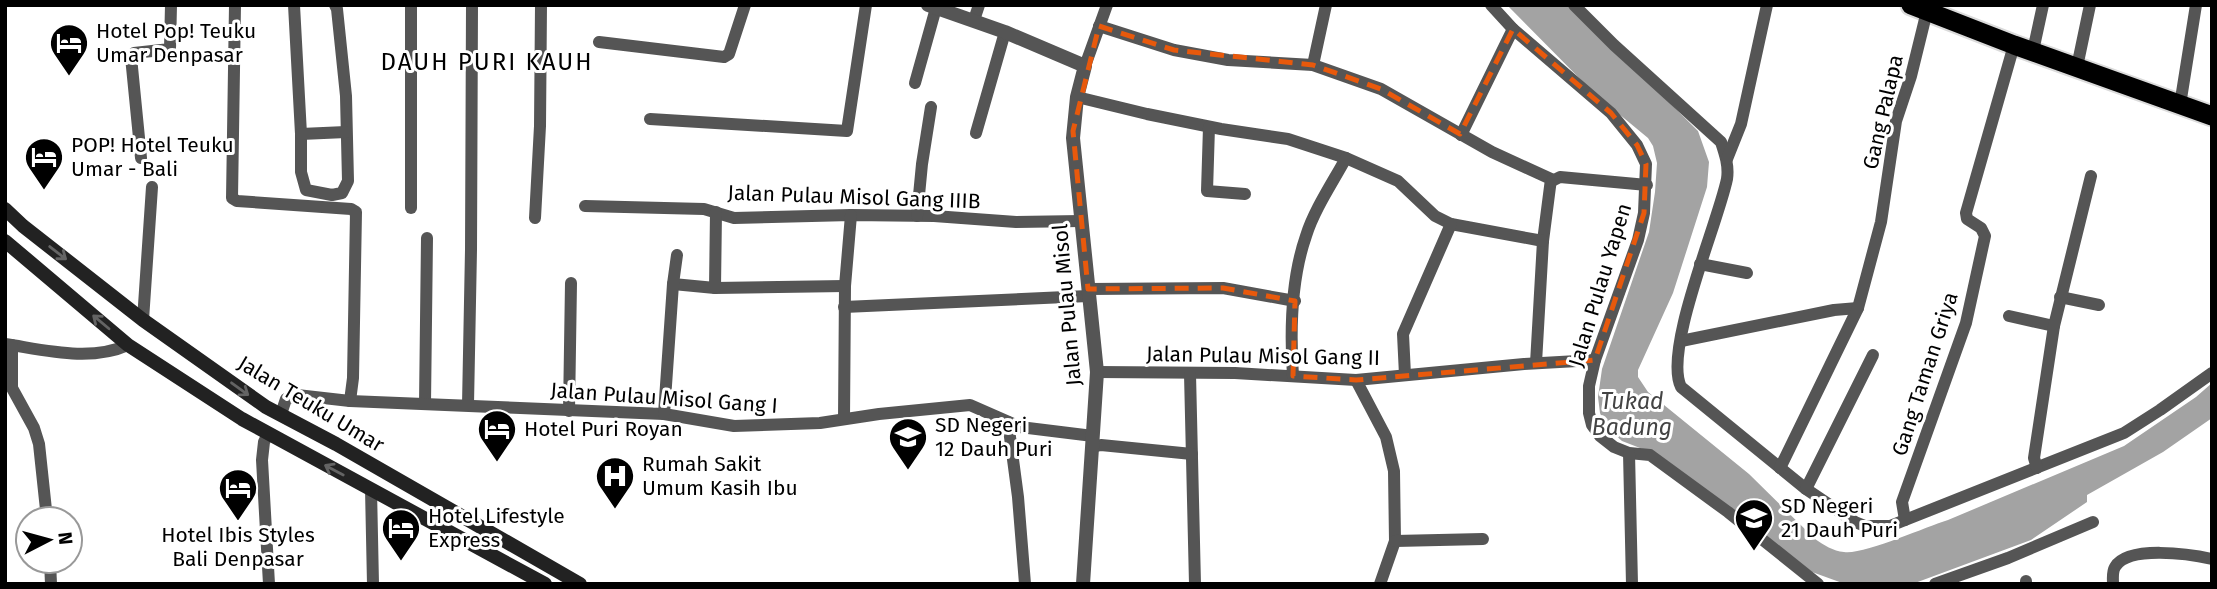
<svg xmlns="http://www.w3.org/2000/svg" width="2217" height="589" font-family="'Fira Sans',sans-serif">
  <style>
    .water { fill: #a3a3a3 }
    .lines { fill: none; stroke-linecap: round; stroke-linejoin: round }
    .trunk-casing { stroke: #dbdbdb; stroke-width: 23 }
    .minor { stroke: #555; stroke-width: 12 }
    .tertiary { stroke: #555; stroke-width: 14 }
    .secondary { stroke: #222; stroke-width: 14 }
    .trunk { stroke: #000; stroke-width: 19 }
    .oneway { stroke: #646464 }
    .marked { fill: none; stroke: #e8590c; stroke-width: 5; stroke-dasharray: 14 9; stroke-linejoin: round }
    .labels { text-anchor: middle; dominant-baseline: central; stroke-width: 6; stroke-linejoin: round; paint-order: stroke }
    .poi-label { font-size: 21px; fill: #000; stroke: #fff; text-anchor: start }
    .street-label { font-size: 21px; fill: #000; stroke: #fff }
    .water-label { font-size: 23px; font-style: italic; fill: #444; stroke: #fff }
    .quarter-label { font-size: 24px; letter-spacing: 2px; fill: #000; stroke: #fff }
  </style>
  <rect width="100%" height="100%" fill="#fff"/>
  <path class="water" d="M1507 5H1571L1698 131 1709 162 1707 187 1673 293 1638 370V377L1648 392 1749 474 1815 539C1824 545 1833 551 1844 552 1864 555 1925 527 1948 520L2124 446 2196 397 2212 383V418L2163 452 2087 495V502L2031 540 1915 583 1845 584 1812 572 1658 455 1622 441 1606 427 1600 413 1598 397 1602 369 1649 232 1655 192 1657 163 1653 146 1648 138 1596 95Z"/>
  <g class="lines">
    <g class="trunk-casing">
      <path id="trunk" d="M1911 5 2014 45 2212 116"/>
    </g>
    <g class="minor">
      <path d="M235 5 232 198 237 201 351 209 356 212 353 378 350 401"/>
      <path d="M294 5 301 134V172L306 190 332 195 342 193 348 181 346 96 337 9 335 5"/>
      <path d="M411 5V208"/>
      <path d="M1491 5 1513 29 1611 113 1637 145 1646 164 1644 213 1638 240 1595 360 1589 386V413L1592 425 1600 436 1614 447 1629 453 1650 455 1728 512 1818 584"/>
      <path d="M1574 5 1614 45 1721 142C1725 154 1729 166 1727 179 1718 223 1663 350 1681 387L1806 489 1855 522 1865 526H1890L2124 433 2160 410 2212 373"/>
      <path d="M974 20 979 5"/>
      <path d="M1099 26 1174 50 1228 60 1313 65 1381 89 1492 152 1551 179 1543 241 1536 363"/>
      <path d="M599 42 724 57 729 54 745 5"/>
      <path d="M2033 51 2043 5"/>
      <path d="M1313 65 1326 5"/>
      <path d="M1085 66 1107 5"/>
      <path d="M2077 67 2090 5"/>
      <path d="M915 83 936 8"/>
      <path d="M1077 97 1147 114 1221 129 1288 139 1346 158 1398 181 1435 216 1451 224 1543 241"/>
      <path d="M2180 105 2196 5"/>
      <path d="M650 119 847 131 866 5"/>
      <path d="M1209 127 1207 191 1245 194"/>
      <path d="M976 133 1005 32"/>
      <path d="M301 134 346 132"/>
      <path d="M1461 135 1513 29"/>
      <path d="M141 158 131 57 134 53 170 49 171 5"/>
      <path d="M1727 159 1741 124 1767 5"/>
      <path d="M1552 181 1560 177 1647 185"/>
      <path d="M585 206 704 209 734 218 851 215 934 216 1016 222 1081 221"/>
      <path d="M917 216 922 164 931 107"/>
      <path d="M535 218 540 126 541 5"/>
      <path d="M1700 264 1747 273"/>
      <path d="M673 284 715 288 845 286"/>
      <path d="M715 288 716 212"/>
      <path d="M1088 289 1223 288 1295 301"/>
      <path d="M2060 297 2099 305"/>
      <path d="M844 307 1088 296"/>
      <path d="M2009 316 2054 326"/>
      <path d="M143 320 152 187"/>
      <path d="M1681 341 1834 310 1858 308"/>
      <path d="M5 344C45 350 90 362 128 345"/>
      <path d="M12 345V388L34 428 39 444 47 519"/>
      <path d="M1097 372 1235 373 1356 380 1524 364 1595 360"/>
      <path d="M1190 374 1195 584"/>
      <path d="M1405 375 1403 334 1451 224"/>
      <path d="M1293 376C1290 331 1291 279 1306 236 1314 210 1333 182 1346 158"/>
      <path d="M1356 380 1386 437 1394 471 1395 541 1380 584"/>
      <path d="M425 404 427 238"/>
      <path d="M468 405 471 250 472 5"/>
      <path d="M569 411 571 283"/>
      <path d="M281 414 286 399 297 395 350 401 664 414 734 426 820 423 879 414 970 405 1020 427 1093 436"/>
      <path d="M664 414 673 284 677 255"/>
      <path d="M844 419 845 286 851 215"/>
      <path d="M1008 422 1018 497 1025 584"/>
      <path d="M268 434 264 442 262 460 269 584"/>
      <path d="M1092 447 1101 445 1192 454"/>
      <path d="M1629 453 1632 584"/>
      <path d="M1780 468 1858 308 1881 222 1896 121 1911 76 1927 11"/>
      <path d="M2037 468 2034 458 2054 326 2091 176"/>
      <path d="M371 489 373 584"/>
      <path d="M1806 489 1873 355"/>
      <path d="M1905 520 1902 502 1966 323 1985 236 1981 228 1967 219 1966 213 2014 45"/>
      <path d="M1395 541 1483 539"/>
      <path d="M50 561 51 584"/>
      <path d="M2026 581V584"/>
      <path d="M1935 584 2008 558 2093 522"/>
      <path d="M2113 584C2113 578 2112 572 2115 567 2128 545 2190 554 2212 559"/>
    </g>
    <path class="tertiary" d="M928 5 1005 32 1085 66 1077 97 1073 138 1097 372 1083 584"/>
    <g class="secondary">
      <path d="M5 209 23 226 143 320 266 407 336 444 580 584"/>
      <path d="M5 241 128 345 242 419 545 584"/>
    </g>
    <use href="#trunk" class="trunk"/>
  </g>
  <defs><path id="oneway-shaft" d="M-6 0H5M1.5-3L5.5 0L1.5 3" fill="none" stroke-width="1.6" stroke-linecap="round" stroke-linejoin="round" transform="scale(1.75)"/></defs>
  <g class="oneway">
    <use href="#oneway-shaft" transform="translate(58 253) rotate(38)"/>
    <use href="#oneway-shaft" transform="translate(101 322) rotate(-140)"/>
    <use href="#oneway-shaft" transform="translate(240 389) rotate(36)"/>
    <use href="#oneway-shaft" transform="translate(334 470) rotate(-152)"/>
  </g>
  <path class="marked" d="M1099 26 1174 50 1313 65 1381 89 1460 134 1513 29 1611 113 1637 145 1646 164 1644 213 1595 360 1356 380 1293 376 1295 301 1223 288 1088 289 1073 131Z"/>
  <defs>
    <g id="hotel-pin" transform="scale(2.0125)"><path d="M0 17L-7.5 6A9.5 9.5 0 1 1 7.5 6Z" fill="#000" stroke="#fff"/><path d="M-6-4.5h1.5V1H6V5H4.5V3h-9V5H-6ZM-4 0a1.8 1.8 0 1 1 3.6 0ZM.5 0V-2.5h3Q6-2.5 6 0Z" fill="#fff"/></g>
    <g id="school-pin" transform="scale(2.0125)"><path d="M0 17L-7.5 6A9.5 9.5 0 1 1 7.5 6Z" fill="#000" stroke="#fff"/><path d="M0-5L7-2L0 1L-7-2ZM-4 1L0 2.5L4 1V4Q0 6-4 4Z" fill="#fff"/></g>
    <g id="hospital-pin" transform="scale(2.0125)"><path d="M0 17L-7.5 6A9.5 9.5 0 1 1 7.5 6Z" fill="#000" stroke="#fff"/><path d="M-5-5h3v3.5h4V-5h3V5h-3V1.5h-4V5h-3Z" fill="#fff"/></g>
  </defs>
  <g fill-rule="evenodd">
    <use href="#hotel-pin" x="69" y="43"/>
    <use href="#hotel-pin" x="44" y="157"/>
    <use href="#hotel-pin" x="497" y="429"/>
    <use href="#school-pin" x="908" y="437"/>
    <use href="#hospital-pin" x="615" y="476"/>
    <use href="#hotel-pin" x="238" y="488"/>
    <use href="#school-pin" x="1754" y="518"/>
    <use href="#hotel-pin" x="401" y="528"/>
  </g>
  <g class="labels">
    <g class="poi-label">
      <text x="96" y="31">Hotel Pop! Teuku<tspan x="96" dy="24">Umar Denpasar</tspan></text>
      <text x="71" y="145">POP! Hotel Teuku<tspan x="71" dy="24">Umar - Bali</tspan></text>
      <text x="935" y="425">SD Negeri<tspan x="935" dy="24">12 Dauh Puri</tspan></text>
      <text x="524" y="429">Hotel Puri Royan</text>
      <text x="642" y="464">Rumah Sakit<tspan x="642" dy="24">Umum Kasih Ibu</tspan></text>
      <text x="1781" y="506">SD Negeri<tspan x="1781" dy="24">21 Dauh Puri</tspan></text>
      <text x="428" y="516">Hotel Lifestyle<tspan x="428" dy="24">Express</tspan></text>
      <text x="238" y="535" text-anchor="middle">Hotel Ibis Styles<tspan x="238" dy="24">Bali Denpasar</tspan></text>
    </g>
    <g class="street-label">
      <text transform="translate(1883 112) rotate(-77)">Gang Palapa</text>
      <text transform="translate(854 197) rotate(2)">Jalan Pulau Misol Gang IIIB</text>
      <text transform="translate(1600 285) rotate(-73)">Jalan Pulau Yapen</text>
      <text transform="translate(1067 305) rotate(-95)">Jalan Pulau Misol</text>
      <text transform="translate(1263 356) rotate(1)">Jalan Pulau Misol Gang II</text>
      <text transform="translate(1925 374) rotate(-72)">Gang Taman Griya</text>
      <text transform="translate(664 398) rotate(4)">Jalan Pulau Misol Gang I</text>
      <text transform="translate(311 404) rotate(31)">Jalan Teuku Umar</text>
    </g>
    <g class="water-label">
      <text x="1632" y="401">Tukad<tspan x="1632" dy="26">Badung</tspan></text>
    </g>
    <g class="quarter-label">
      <text x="487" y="62">DAUH PURI KAUH</text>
    </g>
  </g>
  <rect width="2217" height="589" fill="none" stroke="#000000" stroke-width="14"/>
  <g transform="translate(49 540) rotate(84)"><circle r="33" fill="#ffffff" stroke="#999999" stroke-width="2"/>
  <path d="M0-5L12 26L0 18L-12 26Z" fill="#000000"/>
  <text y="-10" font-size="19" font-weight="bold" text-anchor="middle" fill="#000000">N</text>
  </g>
</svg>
